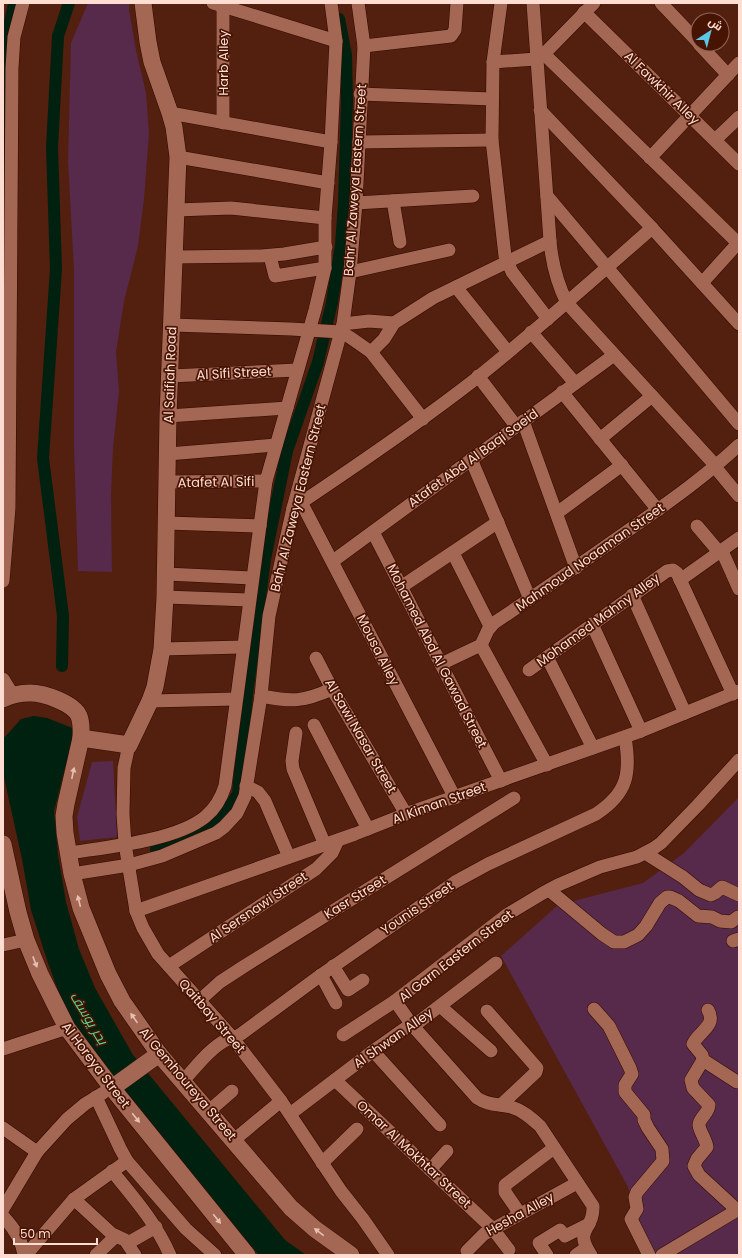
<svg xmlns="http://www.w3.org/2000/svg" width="742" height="1258" font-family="Poppins,Cairo,sans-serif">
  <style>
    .green { fill: #57294a }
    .water { fill: #002110 }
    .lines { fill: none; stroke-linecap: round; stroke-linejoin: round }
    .canal { stroke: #002110; stroke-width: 12 }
    .minor-casing { stroke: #310a01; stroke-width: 14 }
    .tertiary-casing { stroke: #310a01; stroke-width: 18 }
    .minor { stroke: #a36754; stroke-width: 13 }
    .tertiary { stroke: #a36754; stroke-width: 17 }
    .oneway { fill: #e8c0b2 }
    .labels { text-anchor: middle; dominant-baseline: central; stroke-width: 3.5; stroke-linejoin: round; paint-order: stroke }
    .street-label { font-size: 13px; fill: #ffddd2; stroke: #471403 }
    .water-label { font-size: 14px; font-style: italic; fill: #4edd98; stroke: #471403 }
  </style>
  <rect width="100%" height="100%" fill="#531f0e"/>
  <g class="green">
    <path d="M88 3H129V10L136 50 146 93 149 133 144 199 138 246 124 301 116 352 119 391 113 448 111 495 112 572 78 571 74 447V271L68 161 71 43Z"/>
    <path d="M113 761 117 837 80 841 77 817 92 762Z"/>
    <path d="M739 797V1255H646L642 1246 628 1187 501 956 558 905 643 883 684 853Z"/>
  </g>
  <g class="water">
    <path d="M8 3H19L9 341 3 374V26Z"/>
    <path d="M34 716 47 718 75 729 54 811 58 855 66 902 79 949 95 988 133 1055 285 1240 306 1255H259L173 1156 78 1030 66 1012 48 963 31 910 22 859 3 773V739L21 719Z"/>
  </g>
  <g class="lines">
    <g class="canal">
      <path d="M62 666 63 616 43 458 56 269 52 147 58 36 69 3"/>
      <path d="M156 849 196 835 223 816 238 794 247 694 265 559 287 451 318 362 332 302 341 245 344 204 347 101 346 55 339 19"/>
    </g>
    <g class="minor-casing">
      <g id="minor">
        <path d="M213 3 336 41"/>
        <path d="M223 3V123"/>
        <path d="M501 3 493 62 492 140 505 256 512 272 548 319"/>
        <path d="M533 3 550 241C552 264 557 283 567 303L716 466"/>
        <path d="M661 3 698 42"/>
        <path d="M584 12 739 164"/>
        <path d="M699 44 728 75"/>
        <path d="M364 46 451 36 455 30 457 3"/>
        <path d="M544 54 739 244"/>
        <path d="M493 62 536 59 544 54 594 3"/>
        <path d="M360 94 492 99"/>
        <path d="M540 110 652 228 739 324"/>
        <path d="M170 113 331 142"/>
        <path d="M715 140 739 117"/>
        <path d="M359 142 492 140"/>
        <path d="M178 157 328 183"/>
        <path d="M650 158 739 63"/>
        <path d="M547 196 739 424"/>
        <path d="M393 201 400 242"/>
        <path d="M356 203 473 196"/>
        <path d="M177 210 231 208 325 218"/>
        <path d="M270 256 275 276 325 268"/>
        <path d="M175 257 261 256 284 254 326 247"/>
        <path d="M350 272 449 250"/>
        <path d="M702 283 738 243"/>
        <path d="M456 287 508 352"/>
        <path d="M343 324 369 321 394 323"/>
        <path d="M172 325 291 329 341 332 351 338 371 352 423 419"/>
        <path d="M531 332 575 383"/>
        <path d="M371 352 384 339 394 323 433 298 550 241"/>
        <path d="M170 376 297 370"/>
        <path d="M478 376 516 426"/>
        <path d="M562 392 658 510"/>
        <path d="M168 416 287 408"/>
        <path d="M523 421 576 568"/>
        <path d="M600 439 652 396"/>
        <path d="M168 454 276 445"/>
        <path d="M471 459 530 599"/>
        <path d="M715 467 739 496"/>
        <path d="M167 482 266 481"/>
        <path d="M301 502 455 798"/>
        <path d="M293 508C356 466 418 424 478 377 538 329 595 278 652 228"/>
        <path d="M557 513 622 465"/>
        <path d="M166 523 260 526"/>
        <path d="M697 526 719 552"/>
        <path d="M373 532 501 781"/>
        <path d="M722 551 739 589"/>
        <path d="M453 553 490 626"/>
        <path d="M333 561 614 355"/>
        <path d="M166 574 252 578"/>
        <path d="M680 580 739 538"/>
        <path d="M3 581 9 508 12 68 14 37 23 3"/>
        <path d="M401 587 498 522"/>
        <path d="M632 595 685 713"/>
        <path d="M165 597 249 600"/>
        <path d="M592 624 641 731"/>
        <path d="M481 645 547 765"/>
        <path d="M162 649 243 647"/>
        <path d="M547 657 593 748"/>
        <path d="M316 658 332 689 406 814"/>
        <path d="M441 664 481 645 488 630 494 623C542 591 589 558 636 525 672 500 707 475 739 445"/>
        <path d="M529 670 667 571 673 570 677 573 733 694"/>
        <path d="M3 679 13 695"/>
        <path d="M261 696C292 702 303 702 332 689"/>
        <path d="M150 701 236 699"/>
        <path d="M314 725 368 829"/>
        <path d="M296 733 292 761 293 769 325 845"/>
        <path d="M129 745 124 768 123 814 125 844 136 911 143 928 158 954 232 1037 281 1101 341 1191 363 1219 388 1255"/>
        <path d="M246 786 258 792 265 801 289 857"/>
        <path d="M69 853C107 847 175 841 205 817 215 809 221 799 225 786L266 481 315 310 325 268V218L331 142 336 41 331 3"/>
        <path d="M645 853 683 877 699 890 711 895 715 893 722 887 739 895"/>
        <path d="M72 874 129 865 162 856 216 833 224 827 237 813 245 796 261 696 269 616 293 508 343 324 350 272 356 203 364 46 358 3"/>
        <path d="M549 890 602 934 614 942H624L638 935 646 926 660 903 667 897H670L679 901 698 916 712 917 720 921 731 922 738 917"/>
        <path d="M136 911 355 834 406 814 641 731 739 691"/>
        <path d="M733 941 739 939"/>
        <path d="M3 945 26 940"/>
        <path d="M169 966 316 869 332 853 338 840"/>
        <path d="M333 966 348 990 363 980"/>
        <path d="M321 975 336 1003"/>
        <path d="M200 1000 220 982 243 967 514 798"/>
        <path d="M440 1006 491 1051"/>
        <path d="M594 1009 609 1026 630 1068 632 1074 625 1085V1092L644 1115V1120L648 1128 662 1149 663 1161 637 1192 635 1197 637 1209 631 1219 649 1255"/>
        <path d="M708 1010C717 1026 699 1031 693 1044L702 1055 703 1060 691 1080 693 1088 709 1105C709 1113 699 1118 699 1125 699 1130 706 1140 707 1147L697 1159 694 1166 699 1175 737 1210"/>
        <path d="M487 1011 537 1068 536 1072 501 1105"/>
        <path d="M343 1035 395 1001"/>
        <path d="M3 1049 67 1028"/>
        <path d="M373 1051 440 1125"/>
        <path d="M703 1060 737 1082 739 1081"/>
        <path d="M335 1080 493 1229 509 1250"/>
        <path d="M183 1081C196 1067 209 1049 226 1040 231 1037 236 1037 241 1034L321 975 455 882 488 864 596 814C628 793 631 773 625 737"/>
        <path d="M96 1097 120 1148 127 1161 186 1229 215 1255"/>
        <path d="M209 1111 232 1091"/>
        <path d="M290 1114 373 1051 407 1027 420 1021 496 963"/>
        <path d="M3 1128 37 1152"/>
        <path d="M234 1140 281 1101"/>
        <path d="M322 1163 357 1129"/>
        <path d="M430 1170 447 1151"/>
        <path d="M112 1171C134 1198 156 1223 170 1255"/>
        <path d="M74 1199 112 1234 125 1240 135 1255"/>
        <path d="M3 1209 37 1152 67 1119 85 1104 103 1093"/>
        <path d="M520 1214 505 1192V1185L554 1148"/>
        <path d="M3 1216C13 1227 22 1239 24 1255"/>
        <path d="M128 1243 156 1227"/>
        <path d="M467 1251 484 1234 577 1183"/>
        <path d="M26 1255 74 1199 127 1161"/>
        <path d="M96 1255 116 1236"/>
        <path d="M547 1255 539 1243 560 1230 565 1236 589 1224"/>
        <path d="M576 1255 586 1248"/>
        <path d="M591 1255C573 1228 594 1231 593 1206L540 1126C531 1118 522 1110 511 1107 498 1104 487 1105 477 1098L412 1025 395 1001 508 914 543 893 558 885 600 867 637 857 654 848 661 843 698 805 739 760"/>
        <path d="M662 1255 739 1209"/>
      </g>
    </g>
    <g class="tertiary-casing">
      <g id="tertiary">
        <path d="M3 699C11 695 22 693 30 693 44 693 73 703 79 716 82 724 81 730 81 738L66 804 64 816 65 833 72 874 81 908 108 974 122 1001 159 1054 291 1208 315 1229 351 1255"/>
        <path d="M81 738 129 745 150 701 155 687 162 649 165 597 168 416 178 157 174 127 170 113 152 62 148 42 143 3"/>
        <path d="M3 844 18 912 26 940 40 974 67 1028 112 1088 247 1255"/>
        <path d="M112 1088 159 1054"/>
      </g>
    </g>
    <use href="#minor" class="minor"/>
    <use href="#tertiary" class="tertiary"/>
  </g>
  <defs><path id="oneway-solid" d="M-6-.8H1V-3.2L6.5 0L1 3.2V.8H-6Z"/></defs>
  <g class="oneway">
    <use href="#oneway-solid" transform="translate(73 773) rotate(-78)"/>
    <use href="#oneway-solid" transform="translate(79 901) rotate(-104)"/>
    <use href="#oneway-solid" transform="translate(35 962) rotate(69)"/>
    <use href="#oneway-solid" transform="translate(134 1018) rotate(-125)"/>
    <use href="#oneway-solid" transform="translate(136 1118) rotate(51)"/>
    <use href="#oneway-solid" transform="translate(217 1219) rotate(51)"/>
    <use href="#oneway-solid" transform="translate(319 1232) rotate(-143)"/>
  </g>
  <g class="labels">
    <g class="street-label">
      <text transform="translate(223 63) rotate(-90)">Harb Alley</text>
      <text transform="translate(662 88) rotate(44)">Al Fawkhir Alley</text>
      <text transform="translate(355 180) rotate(-86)">Bahr Al Zaweya Eastern Street</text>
      <text transform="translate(234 373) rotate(-3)">Al Sifi Street</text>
      <text transform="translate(170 375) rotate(-88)">Al Saifiah Road</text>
      <text transform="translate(473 458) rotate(-36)">Atafet Abd Al Baqi Saeid</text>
      <text transform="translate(216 482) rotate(-1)">Atafet Al Sifi</text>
      <text transform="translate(298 498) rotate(-76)">Bahr Al Zaweya Eastern Street</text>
      <text transform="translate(590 557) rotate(-35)">Mahmoud Noaaman Street</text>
      <text transform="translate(598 620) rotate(-36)">Mohamed Mahny Alley</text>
      <text transform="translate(378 650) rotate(63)">Mousa Alley</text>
      <text transform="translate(437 656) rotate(63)">Mohamed Abd Al Gawad Street</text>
      <text transform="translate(361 736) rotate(60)">Al Sawi Nasar Street</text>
      <text transform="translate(439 803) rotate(-20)">Al Kiman Street</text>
      <text transform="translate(355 897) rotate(-32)">Kasr Street</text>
      <text transform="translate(258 907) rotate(-34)">Al Sersnawi Street</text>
      <text transform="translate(417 908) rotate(-34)">Younis Street</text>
      <text transform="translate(456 956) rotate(-38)">Al Garn Eastern Street</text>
      <text transform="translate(212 1016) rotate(49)">Qaitbay Street</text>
      <text transform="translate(393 1038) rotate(-35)">Al Shwan Alley</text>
      <text transform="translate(96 1065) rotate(53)">Al Horeya Street</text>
      <text transform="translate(188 1084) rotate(50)">Al Gemhoureya Street</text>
      <text transform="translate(414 1154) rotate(43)">Omar Al Mokhtar Street</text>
      <text transform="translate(520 1214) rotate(-29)">Hesha Alley</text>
    </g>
    <g class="water-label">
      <text transform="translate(89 1018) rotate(59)">بحر يوسف</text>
    </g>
  </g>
  <rect width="742" height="1258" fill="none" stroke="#ffddd2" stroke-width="8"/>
  <g transform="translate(710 32) rotate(36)"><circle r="19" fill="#471403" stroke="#916456"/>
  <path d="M0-3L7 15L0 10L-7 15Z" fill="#5ac8e5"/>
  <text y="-6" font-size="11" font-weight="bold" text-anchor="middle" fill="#ffddd2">ش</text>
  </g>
  <path d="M14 1238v6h83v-6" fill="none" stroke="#ffddd2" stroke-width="2"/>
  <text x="20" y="1238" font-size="12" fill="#ffddd2" stroke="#471403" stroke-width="3" paint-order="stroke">50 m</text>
</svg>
